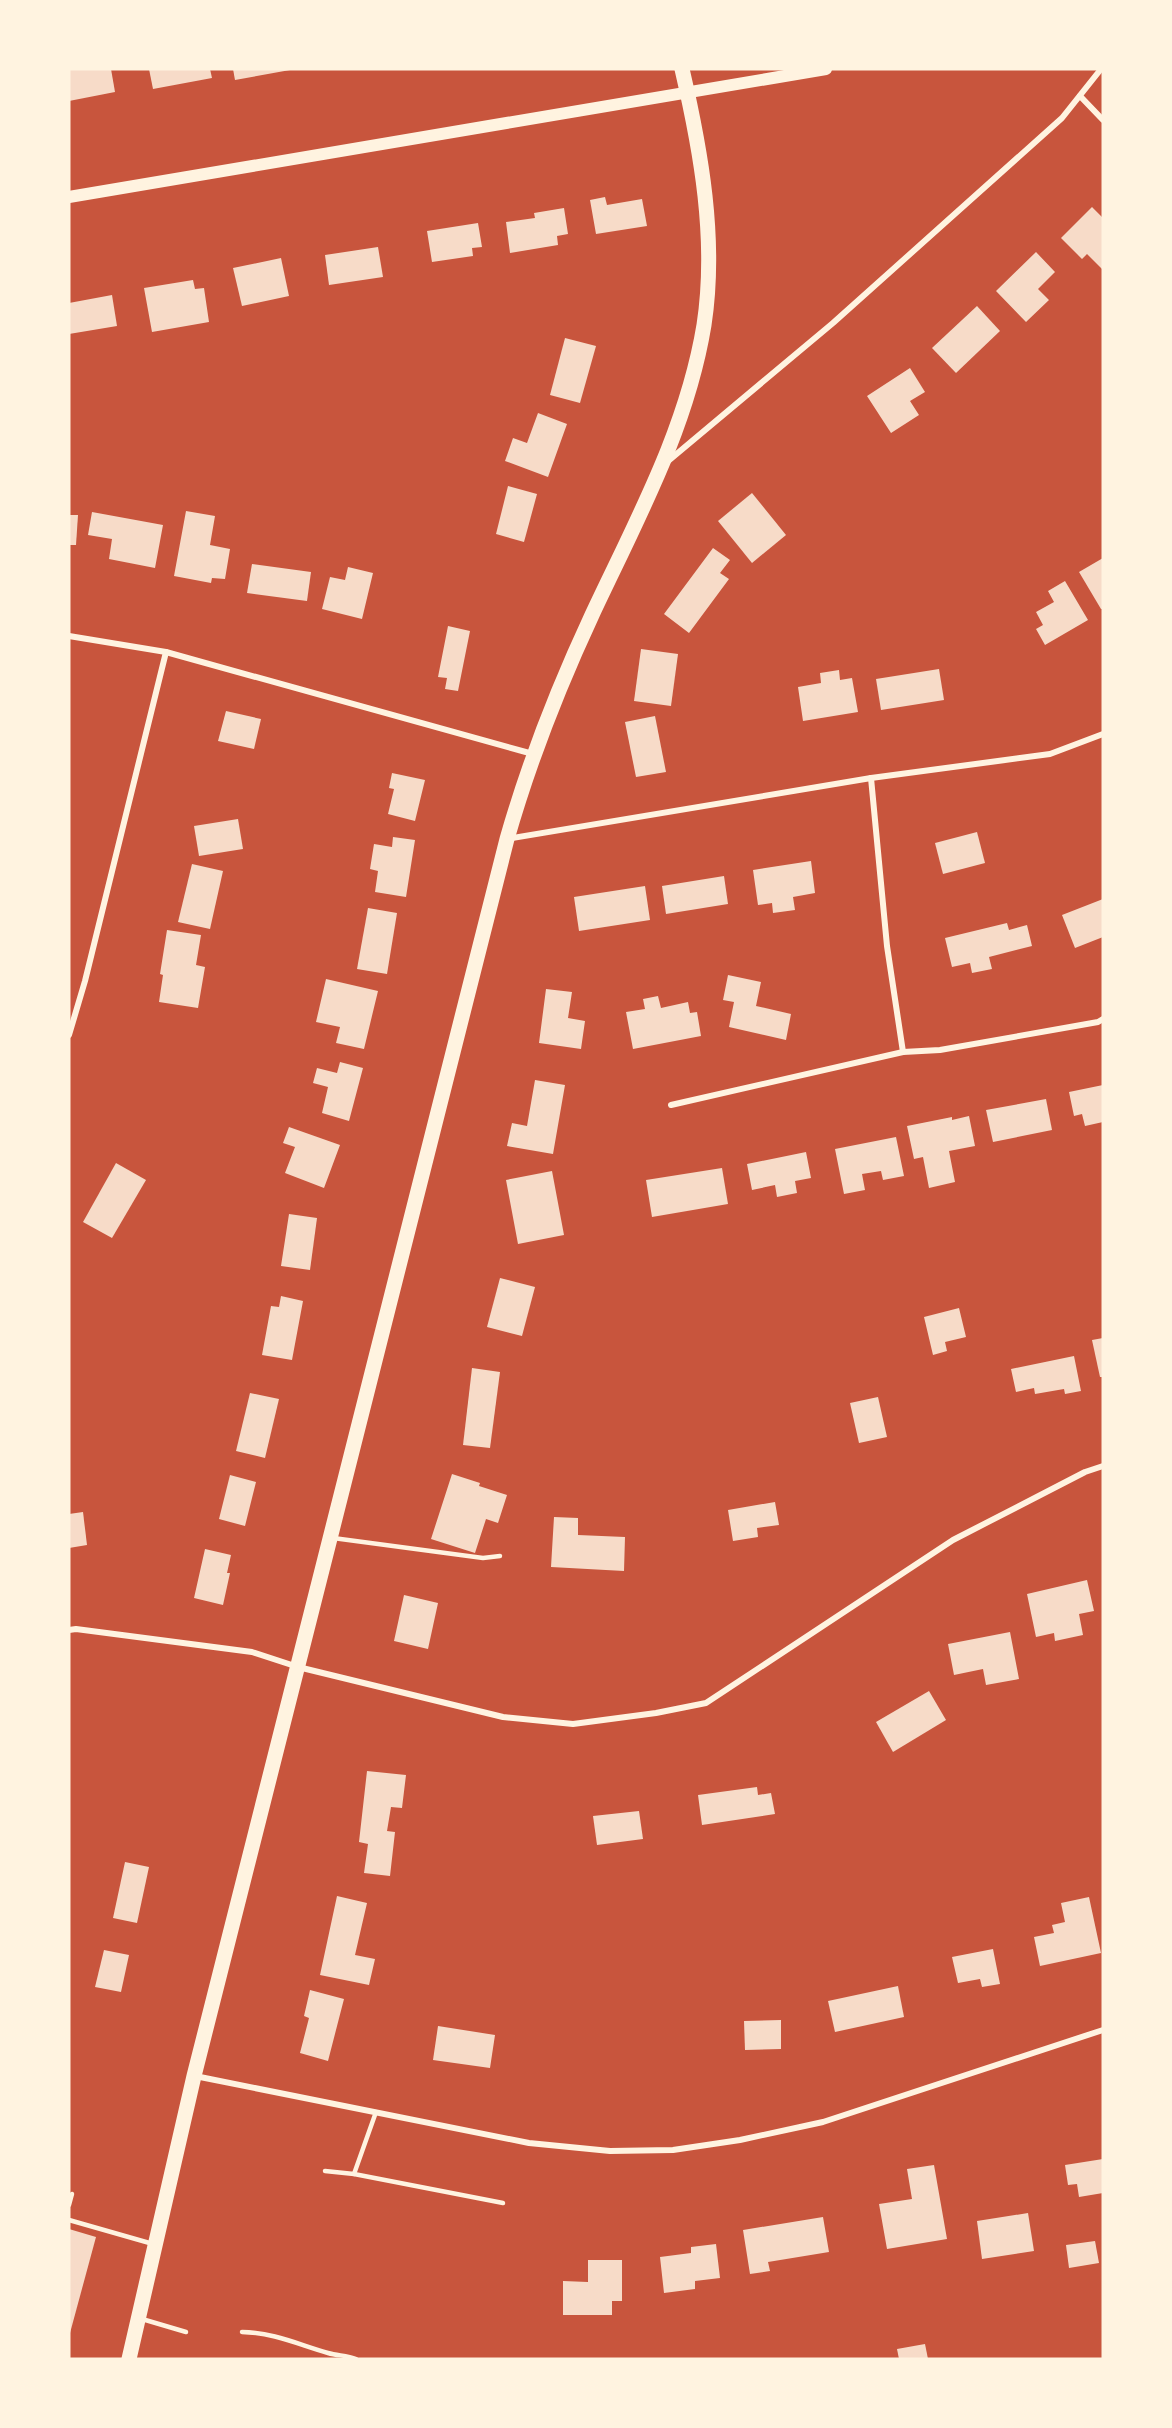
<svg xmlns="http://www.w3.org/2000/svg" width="1172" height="2428" font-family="'Noto Sans',sans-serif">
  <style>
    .building { fill: #f7dbc8 }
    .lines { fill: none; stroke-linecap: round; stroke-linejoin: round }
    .service { stroke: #fff3e0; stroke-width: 4.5 }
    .minor { stroke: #fff3e0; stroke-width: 6 }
    .secondary { stroke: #fff3e0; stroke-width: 12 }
    .primary { stroke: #fff3e0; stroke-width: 15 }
  </style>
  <rect width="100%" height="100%" fill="#c8553d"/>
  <g class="building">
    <path d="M77 69H111L115 92 69 101V70Z"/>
    <path d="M149 69H210L212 78 153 89Z"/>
    <path d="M233 69H289L290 70 235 80Z"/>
    <path d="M605 197 607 205 642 199 647 226 596 234 590 200Z"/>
    <path d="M1092 207 1103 218V270L1087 254 1082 259 1061 238Z"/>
    <path d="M564 208 568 234 557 236 558 245 510 253 506 222 535 218 534 213Z"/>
    <path d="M478 223 482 247 472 248 473 256 432 262 427 231Z"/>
    <path d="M378 247 383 277 329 285 325 255Z"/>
    <path d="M1036 252 1055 272 1038 289 1049 300 1026 322 996 291Z"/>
    <path d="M281 258 289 296 242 306 233 268Z"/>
    <path d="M193 280 195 289 204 288 209 322 152 332 144 288Z"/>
    <path d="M112 295 117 326 69 334V303Z"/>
    <path d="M977 306 1000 331 956 373 932 348Z"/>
    <path d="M565 338 596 346 580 403 550 395Z"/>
    <path d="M910 368 925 392 910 401 919 415 891 433 867 396Z"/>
    <path d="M538 413 567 424 548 477 505 461 513 438 527 443Z"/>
    <path d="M508 486 537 494 524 542 496 534Z"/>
    <path d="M752 493 786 535 752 563 718 521Z"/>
    <path d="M186 511 215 516 210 545 230 549 225 579 212 578 211 583 174 576Z"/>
    <path d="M92 512 163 525 155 568 109 559 112 539 88 535Z"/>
    <path d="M69 515H78L76 545H69Z"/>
    <path d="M713 548 730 560 720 573 729 579 689 633 664 614Z"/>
    <path d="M1103 558V609H1101L1079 572Z"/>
    <path d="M252 564 311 572 307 601 247 593Z"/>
    <path d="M348 567 373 573 362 619 322 609 330 577 345 580Z"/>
    <path d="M1065 581 1088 620 1045 645 1036 629 1043 625 1036 612 1054 602 1048 591Z"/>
    <path d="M448 626 470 631 458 691 445 689 447 678 438 677Z"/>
    <path d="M641 649 678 654 671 706 634 701Z"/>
    <path d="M939 669 944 700 881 710 876 679Z"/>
    <path d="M839 670 840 680 852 678 858 712 803 721 798 687 821 683 820 673Z"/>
    <path d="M226 711 261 719 254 749 218 741Z"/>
    <path d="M655 716 666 772 636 777 625 722Z"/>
    <path d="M392 773 425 780 415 821 388 814 394 789 389 788Z"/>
    <path d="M238 819 243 849 199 856 194 826Z"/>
    <path d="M977 832 985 863 943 874 935 843Z"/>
    <path d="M393 837 415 840 406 897 375 892 378 871 370 869 374 844 392 847Z"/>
    <path d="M811 861 815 893 793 897 795 910 773 913 772 903 758 905 753 870Z"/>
    <path d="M192 864 223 871 210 929 178 922Z"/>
    <path d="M724 876 728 904 666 914 662 886Z"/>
    <path d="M645 886 650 920 579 931 574 897Z"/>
    <path d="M1103 899V937L1075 948 1062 915Z"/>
    <path d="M368 908 397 913 387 974 357 969Z"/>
    <path d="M1007 923 1009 930 1027 925 1032 946 989 957 992 969 972 973 970 963 952 967 945 938Z"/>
    <path d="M167 930 201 935 196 965 205 967 198 1008 159 1002 163 975 160 974Z"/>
    <path d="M728 975 761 982 756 1006 791 1014 786 1040 729 1027 734 1002 723 1000Z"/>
    <path d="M326 979 378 991 364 1049 336 1043 340 1027 316 1022Z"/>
    <path d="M546 989 572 992 568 1018 585 1021 581 1049 539 1043Z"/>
    <path d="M658 996 661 1008 688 1002 690 1013 697 1012 701 1036 633 1049 626 1012 645 1009 643 999Z"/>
    <path d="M340 1062 363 1068 349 1121 322 1113 328 1087 313 1083 317 1068 337 1073Z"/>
    <path d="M535 1080 565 1085 553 1154 507 1146 512 1123 527 1126Z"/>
    <path d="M1103 1085V1122L1085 1126 1082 1114 1074 1116 1069 1092Z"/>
    <path d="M1046 1099 1052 1130 993 1142 986 1110Z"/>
    <path d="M969 1116 975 1146 949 1151 955 1182 929 1188 923 1157 914 1159 907 1126 952 1117V1120Z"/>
    <path d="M289 1127 340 1145 324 1188 285 1173 295 1147 283 1143Z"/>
    <path d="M896 1137 904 1176 883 1180 881 1171 862 1174 865 1190 844 1194 835 1149Z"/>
    <path d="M806 1152 811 1178 795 1181 797 1193 777 1197 775 1185 752 1190 747 1164Z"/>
    <path d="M116 1163 146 1180 112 1238 83 1222Z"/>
    <path d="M722 1168 728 1204 652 1217 646 1180Z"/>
    <path d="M552 1171 564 1235 518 1244 506 1180Z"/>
    <path d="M289 1214 317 1218 310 1270 281 1266Z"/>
    <path d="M500 1278 535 1287 522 1336 487 1327Z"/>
    <path d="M281 1296 303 1301 292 1360 262 1355 271 1306 279 1307Z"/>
    <path d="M959 1308 966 1337 945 1342 947 1351 933 1355 924 1317Z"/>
    <path d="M1103 1338V1377H1100L1092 1340Z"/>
    <path d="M1074 1356 1081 1391 1065 1394 1064 1389 1035 1394 1034 1388 1016 1392 1011 1369Z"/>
    <path d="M472 1368 500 1372 490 1448 463 1445Z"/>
    <path d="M250 1393 279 1399 265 1458 236 1451Z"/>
    <path d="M878 1397 887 1437 859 1443 850 1403Z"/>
    <path d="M452 1474 480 1483 479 1486 507 1495 498 1523 486 1519 475 1553 431 1539Z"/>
    <path d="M230 1475 256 1482 245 1526 219 1519Z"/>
    <path d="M775 1502 779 1525 757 1528 758 1537 733 1541 728 1510Z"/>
    <path d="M83 1512 87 1545 69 1548V1514Z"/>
    <path d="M554 1517 578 1518V1535L625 1537 624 1571 551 1567Z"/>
    <path d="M205 1549 231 1555 227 1573H230L223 1605 194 1598Z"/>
    <path d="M1087 1580 1094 1611 1079 1614 1083 1635 1055 1641 1054 1633 1036 1637 1027 1594Z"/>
    <path d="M404 1595 438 1603 428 1649 394 1641Z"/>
    <path d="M1010 1632 1019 1679 986 1685 983 1669 954 1675 948 1644Z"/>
    <path d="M929 1691 946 1720 893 1752 876 1722Z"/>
    <path d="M367 1771 406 1775 402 1808 391 1807 387 1831 395 1832 390 1876 364 1873 368 1844 359 1842Z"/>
    <path d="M757 1787 758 1795 771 1793 775 1814 702 1825 698 1795Z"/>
    <path d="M639 1811 643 1839 597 1845 593 1816Z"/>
    <path d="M125 1862 149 1867 137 1923 113 1918Z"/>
    <path d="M337 1896 367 1903 355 1955 375 1959 369 1985 320 1975Z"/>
    <path d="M1089 1897 1101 1953 1040 1966 1034 1937 1054 1933 1052 1925 1065 1922 1061 1903Z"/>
    <path d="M993 1949 1000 1984 982 1987 980 1979 958 1983 952 1957Z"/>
    <path d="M104 1950 129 1955 121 1992 95 1987Z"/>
    <path d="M898 1986 904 2017 835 2032 828 2001Z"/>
    <path d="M310 1990 344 1999 328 2061 300 2053 309 2018 304 2016Z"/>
    <path d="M781 2020V2049L745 2050 744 2021Z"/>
    <path d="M438 2026 495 2035 490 2068 433 2060Z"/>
    <path d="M1103 2159V2193L1079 2197 1077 2184 1068 2185 1065 2165Z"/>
    <path d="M934 2165 947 2239 887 2249 879 2204 912 2199 907 2169Z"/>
    <path d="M1028 2213 1034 2251 982 2259 977 2221Z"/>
    <path d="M823 2217 829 2252 768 2262 770 2271 750 2274 743 2230Z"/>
    <path d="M69 2229 96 2237 70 2333H69Z"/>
    <path d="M1095 2241 1099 2263 1069 2268 1066 2245Z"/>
    <path d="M716 2244 720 2278 695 2281V2289L664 2293 660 2257 691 2253V2247Z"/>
    <path d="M588 2260H622V2301H612V2315H563V2281L588 2282Z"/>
    <path d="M925 2344 928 2359H899L897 2349Z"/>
  </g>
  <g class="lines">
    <g class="service">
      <path d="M333 1538 483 1558 500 1556"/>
      <path d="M325 2171 354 2174 503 2203"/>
      <path d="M354 2174 376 2112"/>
      <path d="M69 2205 72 2194"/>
      <path d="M69 2220 153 2244"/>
      <path d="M142 2319 186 2332"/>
      <path d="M242 2332C275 2333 297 2344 328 2353 338 2356 347 2355 356 2359"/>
    </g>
    <g class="minor">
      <path d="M1080 96 1103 120"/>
      <path d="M667 462 833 323 1062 118 1101 69"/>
      <path d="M69 636 166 652 533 754"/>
      <path d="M871 778 887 946 903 1052"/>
      <path d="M507 839 871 778 1050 754 1103 734"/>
      <path d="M69 1035 85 981 166 652"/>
      <path d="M671 1105 903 1052 940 1050 1098 1022 1103 1019"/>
      <path d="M69 1630 76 1629 252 1652 298 1667 503 1717 573 1724 656 1713 706 1703 953 1540 1085 1472 1103 1466"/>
      <path d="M195 2076 529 2143 610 2151 673 2150 740 2140 823 2122 1103 2030"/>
    </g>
    <path class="secondary" d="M69 197 826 69"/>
    <path class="primary" d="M129 2359 194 2076 507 839C529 762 558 688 592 615 636 521 687 429 704 325 717 240 701 151 682 69"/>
  </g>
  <rect width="1172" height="2428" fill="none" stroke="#fff3e0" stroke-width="141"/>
</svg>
